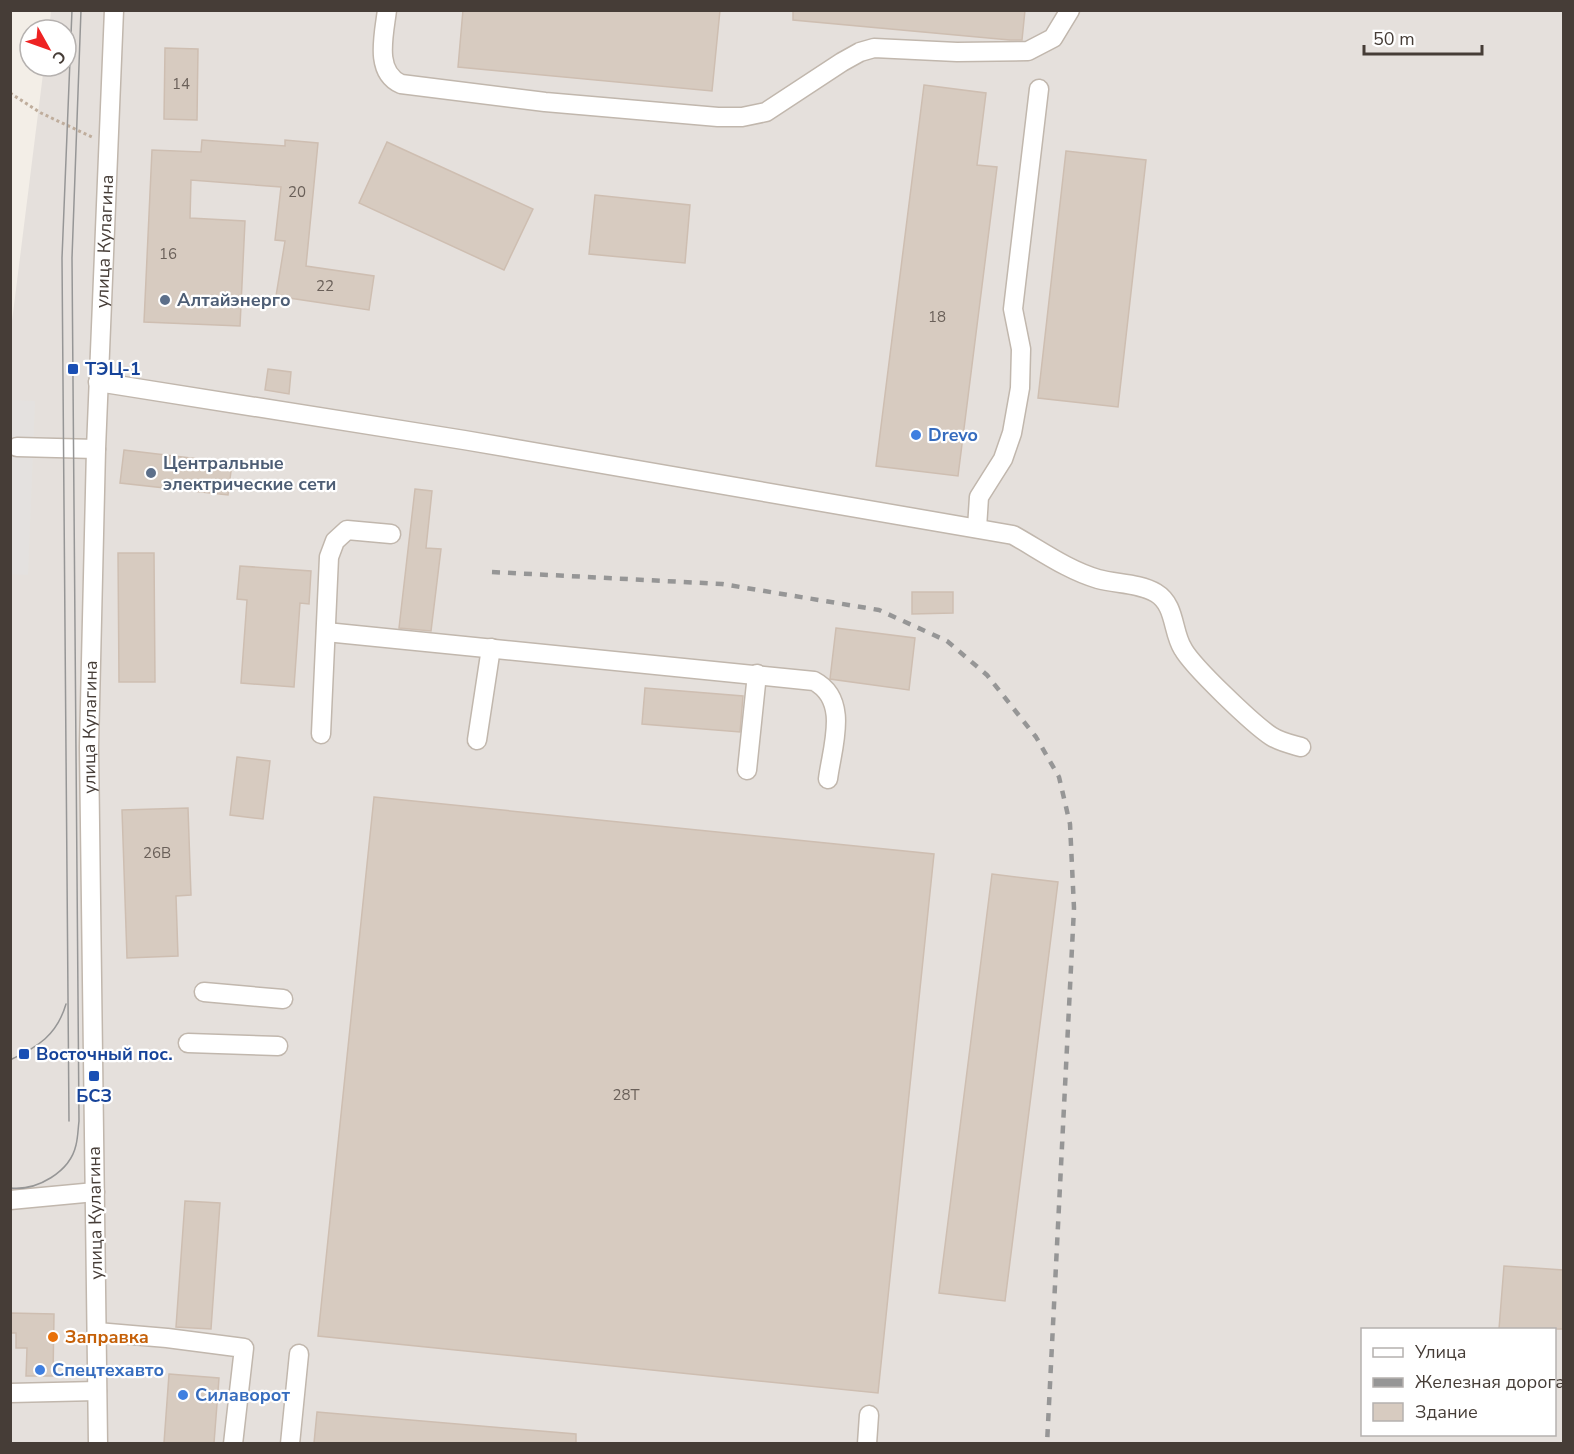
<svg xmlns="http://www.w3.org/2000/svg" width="1574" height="1454" font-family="'Nunito Sans',sans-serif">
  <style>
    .industrial { fill: #e5e0dc; fill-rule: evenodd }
    .parking { fill: #e4e1df }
    .building { fill: #d7cbc0; stroke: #cebeb1; stroke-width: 1.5 }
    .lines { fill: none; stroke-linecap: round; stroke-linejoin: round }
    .minor-casing { stroke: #c1b7ad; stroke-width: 21 }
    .path { stroke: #bfad9c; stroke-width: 3; stroke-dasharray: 3 3; stroke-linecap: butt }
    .minor { stroke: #fff; stroke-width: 18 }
    .tram { stroke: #969696; stroke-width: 1.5 }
    .rail { stroke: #969696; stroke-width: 4.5; stroke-dasharray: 8 8; stroke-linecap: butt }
    .service-dot { fill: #5c6f8a; stroke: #fff; stroke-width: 2 }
    .transit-dot { fill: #1a4fb4; stroke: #fff; stroke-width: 2 }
    .shop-dot { fill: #3f7fe0; stroke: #fff; stroke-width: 2 }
    .food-dot { fill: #e8710a; stroke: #fff; stroke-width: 2 }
    .labels { text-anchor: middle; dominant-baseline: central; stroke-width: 4.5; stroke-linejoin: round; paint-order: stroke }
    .number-label { font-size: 15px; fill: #6a6059 }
    .street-label { font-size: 18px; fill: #463d37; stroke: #fff }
    .service-label { font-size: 18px; font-weight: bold; fill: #4e5e75; stroke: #fff; text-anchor: start }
    .transit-label { font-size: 18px; font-weight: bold; fill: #164399; stroke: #fff; text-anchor: start }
    .shop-label { font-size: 18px; font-weight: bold; fill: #366cbe; stroke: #fff; text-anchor: start }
    .food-label { font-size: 18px; font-weight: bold; fill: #c56008; stroke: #fff; text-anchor: start }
  </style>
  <rect width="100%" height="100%" fill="#f3eee7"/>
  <path class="industrial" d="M51 11H1563V1443H10V337L44 66H66V30H49ZM1362 1330H1554V1434H1362Z"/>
  <path class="parking" d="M11 400 35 401 28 575 11 574Z"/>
  <g class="building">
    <path d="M463 10H720L712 91 458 67Z"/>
    <path d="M793 10H1025L1022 40H1010L793 20Z"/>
    <path d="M165 48 198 49 197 120 164 119Z"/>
    <path d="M924 85 986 93 977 165 997 167 958 476 876 466Z"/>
    <path d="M202 140 285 146V140L318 143 306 266 374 276 369 310 276 296 285 241 275 240 281 187 191 180 190 218 245 221 240 326 144 322 152 150 201 152Z"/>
    <path d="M387 142 533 209 504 270 359 203Z"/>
    <path d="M1066 151 1146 160 1118 407 1038 398Z"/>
    <path d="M595 195 690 205 685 263 589 254Z"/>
    <path d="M268 369 291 372 289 394 265 390Z"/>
    <path d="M124 450 232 463 228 495 120 483Z"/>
    <path d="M415 489 432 491 426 548 441 549 431 631 399 628Z"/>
    <path d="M118 553H154L155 682H119Z"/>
    <path d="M240 566 311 571 309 604 300 603 294 687 241 683 247 600 237 599Z"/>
    <path d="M912 592H953V613L912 614Z"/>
    <path d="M836 628 915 638 909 690 830 679Z"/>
    <path d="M645 688 743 696 740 732 642 724Z"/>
    <path d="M237 757 270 761 263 819 230 815Z"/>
    <path d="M374 797 934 854 878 1393 318 1336Z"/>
    <path d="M188 808 191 895 176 896 178 956 127 958 122 810Z"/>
    <path d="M992 874 1058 882 1005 1301 939 1293Z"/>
    <path d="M185 1201 220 1203 211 1329 176 1327Z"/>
    <path d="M1504 1266 1563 1270V1329H1499Z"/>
    <path d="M10 1313 54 1314 53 1376H26L27 1348H16V1333H10Z"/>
    <path d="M169 1374 219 1378 214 1443H164Z"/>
    <path d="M317 1412 576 1434V1443H314Z"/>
  </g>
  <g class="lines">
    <g class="minor-casing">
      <g id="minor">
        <path d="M387 10C384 35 374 72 401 84L545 102 718 117H742L766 112 842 62 860 52 874 48 957 52 1028 51 1053 38 1070 10"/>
        <path d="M98 382 464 440 1013 535C1040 550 1067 570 1098 579 1116 584 1139 583 1156 593 1176 605 1172 632 1183 649 1193 667 1253 724 1271 736 1280 742 1290 744 1301 747"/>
        <path d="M17 447 96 449"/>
        <path d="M977 528 979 497 1003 459 1012 433 1020 388 1021 349 1013 309 1039 89"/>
        <path d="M326 632 814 681C850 700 832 747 828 779"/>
        <path d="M321 734 329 557 335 541 347 530 391 534"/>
        <path d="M477 740 491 648"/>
        <path d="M747 770 757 674"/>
        <path d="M204 992 283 999"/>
        <path d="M188 1043 278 1046"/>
        <path d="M10 1200 95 1192"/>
        <path d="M97 1332 167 1338 244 1348 233 1444"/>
        <path d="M10 1393 97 1391"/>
        <path id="s1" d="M98 1444 89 747 96 449 114 10"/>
        <path d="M290 1444 299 1354"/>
        <path d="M867 1444 869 1415"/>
      </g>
    </g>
    <path class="path" d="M10 93 41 113 94 138"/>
    <use href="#minor" class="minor"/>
    <g class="tram">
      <path d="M10 1060C38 1047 57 1035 66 1004"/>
      <path d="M69 1121 62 258 72 10"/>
      <path d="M10 1188C37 1191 70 1172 76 1145 78 1137 78 1129 79 1121L72 258 81 10"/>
    </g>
    <path class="rail" d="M492 572 722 584 879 610 947 641 987 675 1036 737 1059 777 1070 824 1074 908 1047 1444"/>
  </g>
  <g class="service-dot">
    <circle cx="165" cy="300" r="6"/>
    <circle cx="151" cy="473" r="6"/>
  </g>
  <g class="transit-dot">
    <rect x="67" y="363" width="12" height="12" rx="3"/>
    <rect x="18" y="1048" width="12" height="12" rx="3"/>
    <rect x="88" y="1070" width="12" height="12" rx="3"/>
  </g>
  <g class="shop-dot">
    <circle cx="916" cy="435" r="6"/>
    <circle cx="40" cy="1370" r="6"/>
    <circle cx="183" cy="1395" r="6"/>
  </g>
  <circle class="food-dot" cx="53" cy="1337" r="6"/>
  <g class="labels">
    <g class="number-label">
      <text x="181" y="84">14</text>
      <text x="297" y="192">20</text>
      <text x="168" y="254">16</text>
      <text x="325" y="286">22</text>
      <text x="937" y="317">18</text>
      <text x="157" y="853">26В</text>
      <text x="626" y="1095">28Т</text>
    </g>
    <g class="street-label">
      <text stroke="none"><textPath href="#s1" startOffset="1203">улица Кулагина</textPath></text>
      <text stroke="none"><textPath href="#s1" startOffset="717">улица Кулагина</textPath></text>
      <text transform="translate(95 1213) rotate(-91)">улица Кулагина</text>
    </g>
    <g class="service-label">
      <text x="177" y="300">Алтайэнерго</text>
      <text x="163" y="463">Центральные<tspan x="163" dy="21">электрические сети</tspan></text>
    </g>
    <g class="transit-label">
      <text x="85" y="369">ТЭЦ-1</text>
      <text x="36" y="1054">Восточный пос.</text>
      <text x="94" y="1096" text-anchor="middle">БСЗ</text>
    </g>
    <g class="shop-label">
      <text x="928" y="435">Drevo</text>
      <text x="52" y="1370">Спецтехавто</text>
      <text x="195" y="1395">Силаворот</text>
    </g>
    <g class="food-label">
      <text x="65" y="1337">Заправка</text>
    </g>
  </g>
  <rect width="1574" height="1454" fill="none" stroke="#463d37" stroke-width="24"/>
  <rect x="1361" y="1328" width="195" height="108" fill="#ffffff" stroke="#b5b1af" stroke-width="1.5"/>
  <rect x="1373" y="1348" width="30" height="9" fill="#ffffff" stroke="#b5b1af" stroke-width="1.5"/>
  <text x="1415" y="1358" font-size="18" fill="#463d37">Улица</text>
  <rect x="1373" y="1378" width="30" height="9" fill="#969696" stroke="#b5b1af" stroke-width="1.5"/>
  <text x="1415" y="1388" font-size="18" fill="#463d37">Железная дорога</text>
  <rect x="1373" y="1403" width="30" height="18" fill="#d7cbc0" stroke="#b5b1af" stroke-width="1.5"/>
  <text x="1415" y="1418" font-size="18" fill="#463d37">Здание</text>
  <g transform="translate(48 48) rotate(130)"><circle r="28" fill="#ffffff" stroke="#b5b1af" stroke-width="1.5"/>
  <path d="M0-4.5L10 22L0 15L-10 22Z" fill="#ee2323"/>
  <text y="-9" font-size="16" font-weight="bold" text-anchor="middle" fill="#463d37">С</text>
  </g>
  <path d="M1364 45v9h118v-9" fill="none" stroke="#463d37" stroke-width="3"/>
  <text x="1373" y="45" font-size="18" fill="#463d37" stroke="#ffffff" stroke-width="4.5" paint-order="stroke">50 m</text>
</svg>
